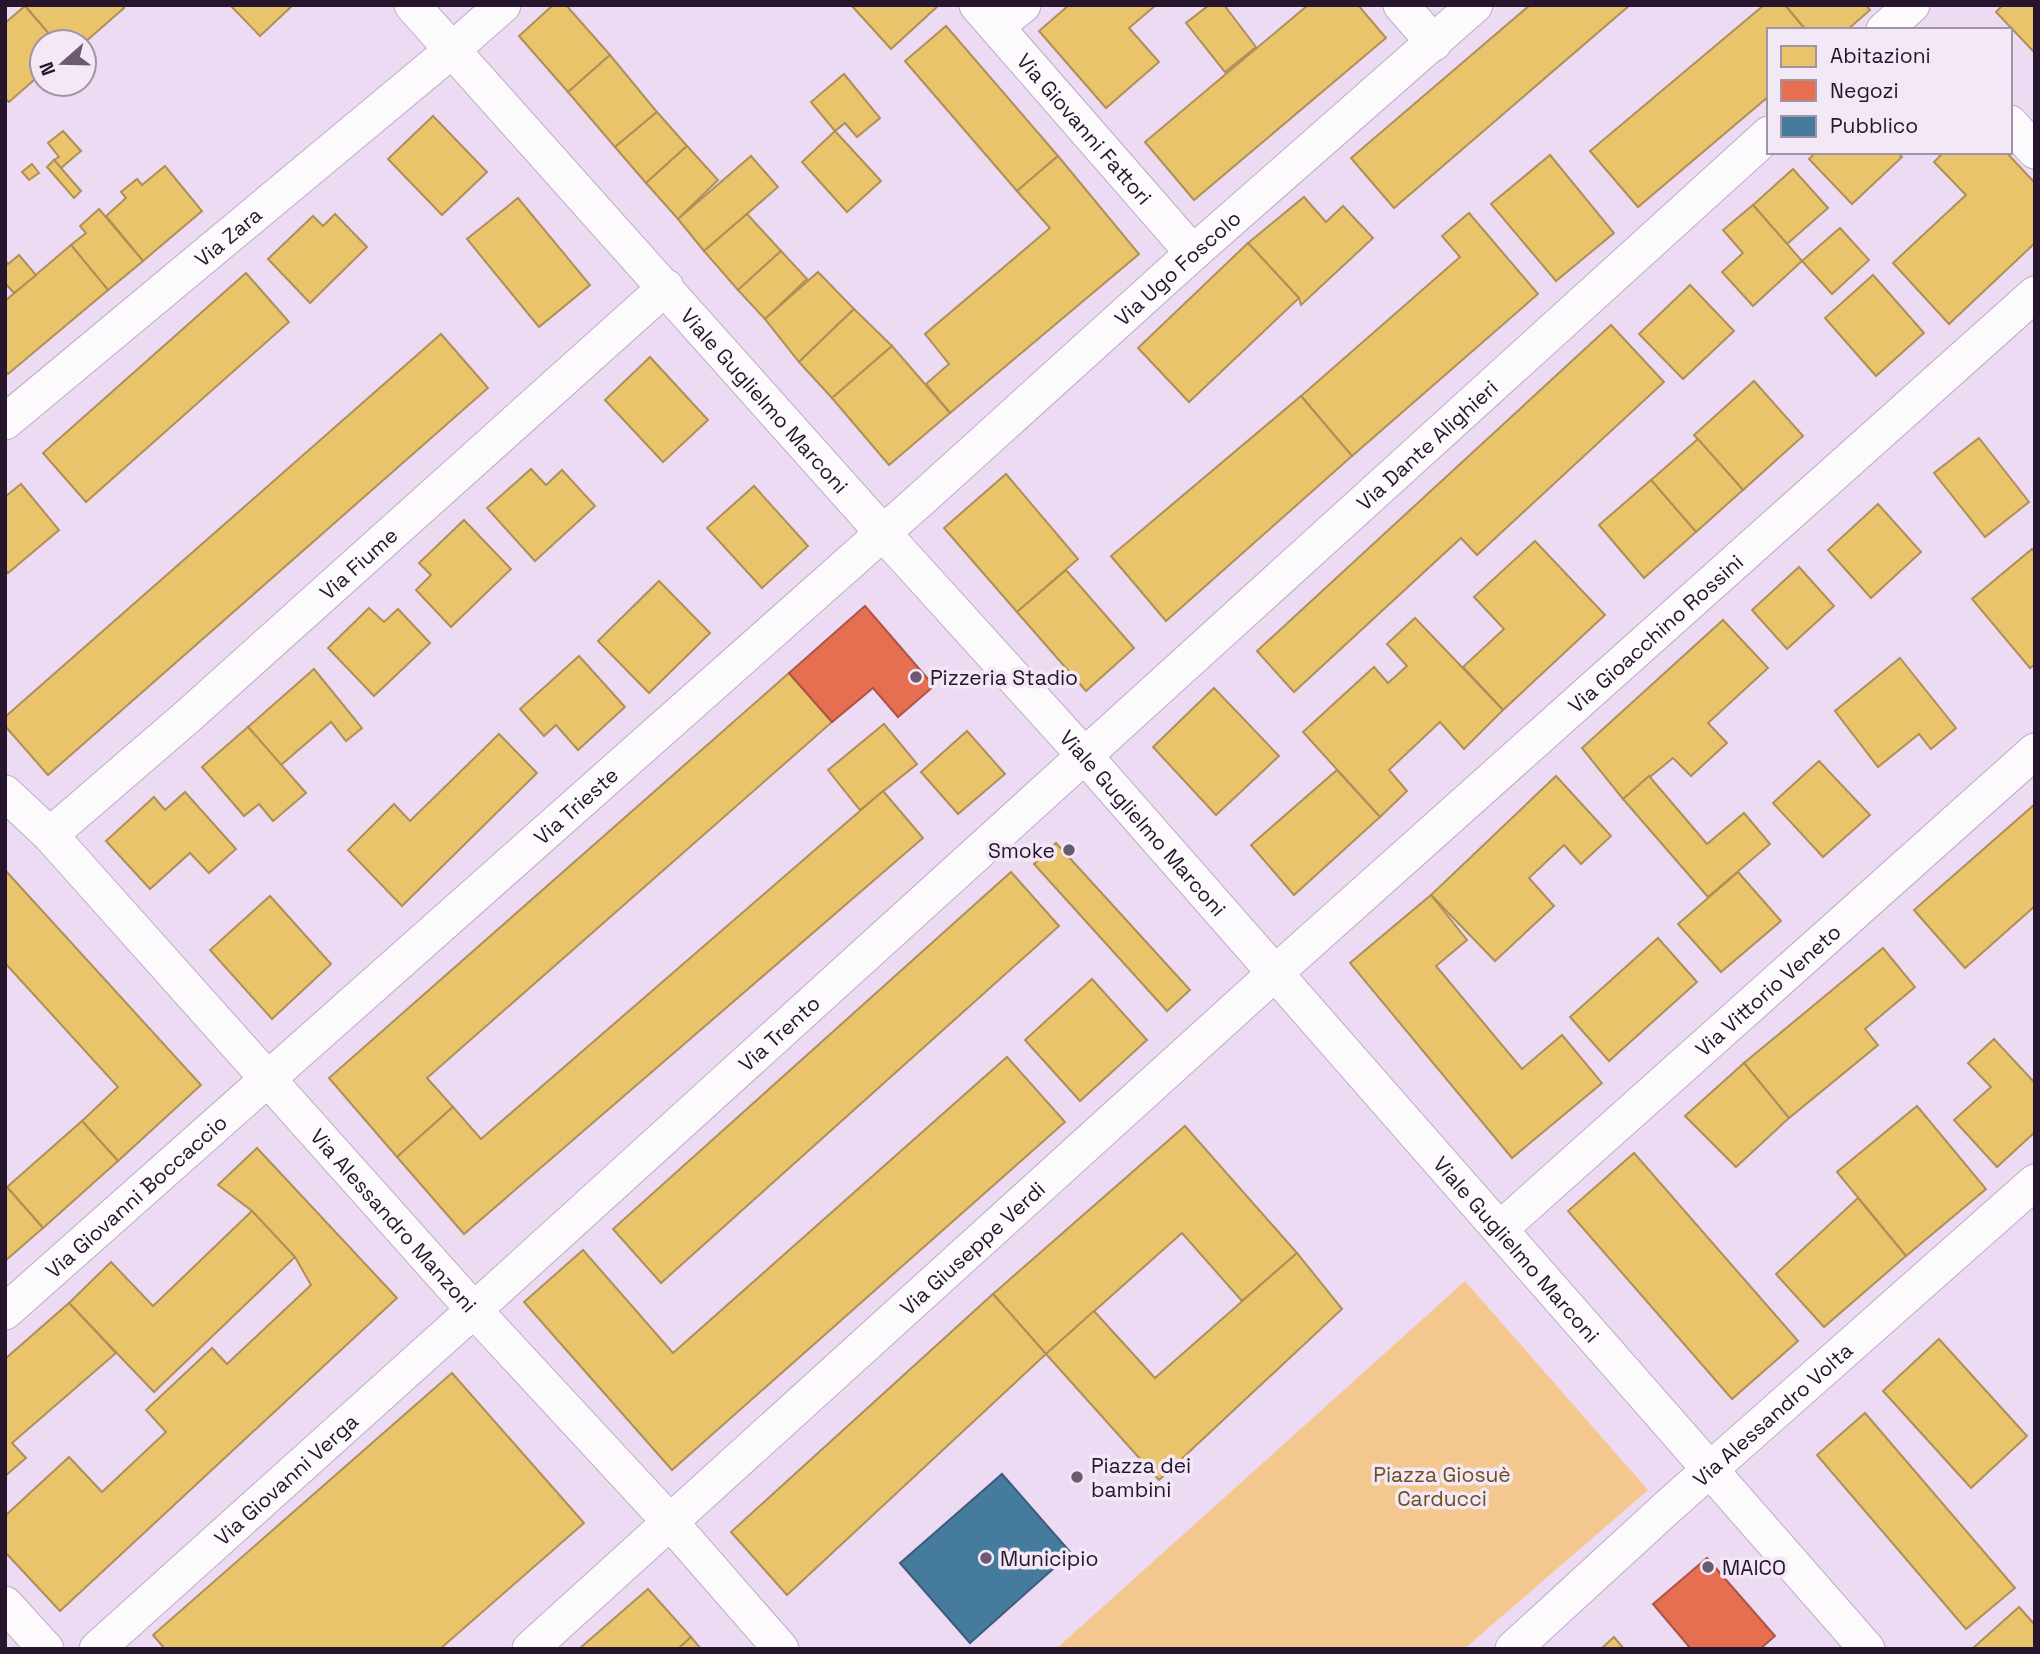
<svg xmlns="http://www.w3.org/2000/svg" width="2040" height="1654" font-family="'Space Grotesk',sans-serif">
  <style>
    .green { fill: #f3c78d }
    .homes { fill: #e9c46a; stroke: #af8f58; stroke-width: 2 }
    .shops { fill: #e76f51; stroke: #ad5446; stroke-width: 2 }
    .public { fill: #457b9d; stroke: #3c5c7b; stroke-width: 2 }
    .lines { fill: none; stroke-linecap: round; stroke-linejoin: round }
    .minor-casing { stroke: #bdacc3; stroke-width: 37 }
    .minor { stroke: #fcfafd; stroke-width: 35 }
    .poi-dot { fill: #6c5a72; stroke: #f2e8f6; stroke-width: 2.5 }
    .labels { text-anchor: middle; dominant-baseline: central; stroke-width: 7; stroke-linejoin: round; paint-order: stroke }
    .street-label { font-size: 21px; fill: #27142d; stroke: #f2e8f6 }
    .poi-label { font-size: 21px; fill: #27142d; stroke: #f2e8f6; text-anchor: start }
    .park-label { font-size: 21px; fill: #6e4f1b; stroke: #f2e8f6 }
  </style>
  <rect width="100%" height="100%" fill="#ecdbf2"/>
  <path class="green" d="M1465 1281 1648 1490 1464 1649H1056Z"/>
  <g class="homes">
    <path d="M122 5 124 8 84 43 79 42 73 36 67 42H56L25 6Z"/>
    <path d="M230 5H293L260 36Z"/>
    <path d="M553 5H566L610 55 568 92 519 36Z"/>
    <path d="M851 5H939L891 49Z"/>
    <path d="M1069 5H1156L1129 28 1159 62 1106 108 1039 31Z"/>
    <path d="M1209 5H1224L1256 47 1225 72 1186 23Z"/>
    <path d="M1308 5H1358L1386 38 1194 200 1145 142Z"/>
    <path d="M1530 5H1630L1394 208 1351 158Z"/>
    <path d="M1764 5H1785L1806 30H1769V96L1638 207 1590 151Z"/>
    <path d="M1785 5H1866L1870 10 1847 30H1806Z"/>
    <path d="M2003 5H2035V53L1996 12Z"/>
    <path d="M25 6 56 42H42V73L9 102 5 98V23Z"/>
    <path d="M946 26 1058 156 1017 191 905 61Z"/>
    <path d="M610 55 657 112 615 147 568 92Z"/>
    <path d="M844 74 880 118 857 137 845 123 835 131 811 102Z"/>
    <path d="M657 112 687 146 646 183 615 147Z"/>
    <path d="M433 116 487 172 442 215 388 159Z"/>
    <path d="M63 131 81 151 61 168 54 160 59 157 48 143Z"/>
    <path d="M835 131 881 181 847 212 802 162Z"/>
    <path d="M687 146 718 180 678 219 646 183Z"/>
    <path d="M1816 152H1897L1902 157 1852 204 1809 159Z"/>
    <path d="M1944 152H2006L2035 183V243L1949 324 1893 263 1966 195 1934 162Z"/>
    <path d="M1550 155 1614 233 1556 281 1491 204Z"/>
    <path d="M751 156 778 187 704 251 678 219Z"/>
    <path d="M1058 156 1139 254 950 413 926 384 949 364 925 334 1050 228 1017 191Z"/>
    <path d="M54 160 81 191 74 198 47 167Z"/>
    <path d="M32 164 39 173 29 180 22 172Z"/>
    <path d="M165 166 202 211 143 261 106 216 126 198 121 192 137 179 142 185Z"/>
    <path d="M1793 169 1828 208 1787 244 1753 205Z"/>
    <path d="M1304 197 1326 222 1343 206 1373 238 1301 305 1299 298 1248 243Z"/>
    <path d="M518 198 590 285 539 327 467 239Z"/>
    <path d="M1753 205 1802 261 1753 306 1722 272 1743 253 1723 230Z"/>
    <path d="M99 209 143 261 108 290 71 245 86 233 80 226Z"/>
    <path d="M1469 213 1538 294 1352 456 1301 396 1460 257 1442 236Z"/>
    <path d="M335 214 367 247 310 303 268 259 313 216 323 226Z"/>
    <path d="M747 214 781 251 738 290 704 251Z"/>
    <path d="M1840 228 1869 260 1832 294 1802 261Z"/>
    <path d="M1248 243 1299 298 1189 402 1138 348Z"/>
    <path d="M71 245 108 290 8 374 5 371V301Z"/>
    <path d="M781 251 807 279 765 319 738 290Z"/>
    <path d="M19 255 36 275 14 293 5 283V260L8 264Z"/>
    <path d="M818 272 854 309 799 362 765 319Z"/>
    <path d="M246 273 289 322 86 502 43 453Z"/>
    <path d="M1873 275 1924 333 1876 376 1825 318Z"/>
    <path d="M1690 285 1734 331 1683 379 1639 334Z"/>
    <path d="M854 309 892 346 832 398 799 362Z"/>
    <path d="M1611 325 1664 382 1477 555 1461 538 1294 692 1257 651Z"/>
    <path d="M441 334 488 388 48 775 5 726V717Z"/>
    <path d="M892 346 950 413 889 465 832 398Z"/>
    <path d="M650 357 708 420 663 462 605 400Z"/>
    <path d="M1754 381 1803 436 1743 490 1694 435Z"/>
    <path d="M1301 396 1352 456 1166 621 1111 556Z"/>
    <path d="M1979 438 2029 502 1985 537 1934 473Z"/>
    <path d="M1698 439 1743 490 1696 532 1651 480Z"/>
    <path d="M531 469 546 485 562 470 595 506 535 561 487 508Z"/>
    <path d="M1006 474 1078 559 1017 612 944 528Z"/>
    <path d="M1651 480 1696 532 1644 578 1599 525Z"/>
    <path d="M21 484 59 530 8 573 5 569V497Z"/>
    <path d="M754 486 808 546 762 588 707 528Z"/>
    <path d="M1878 504 1921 552 1871 598 1828 550Z"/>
    <path d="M464 520 511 569 451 627 416 590 431 575 419 563Z"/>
    <path d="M1535 541 1605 615 1503 710 1463 667 1504 629 1474 597Z"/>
    <path d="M2032 549 2035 553V664L2030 668 1972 599Z"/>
    <path d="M1799 567 1834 606 1787 649 1752 610Z"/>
    <path d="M1066 570 1134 648 1086 691 1017 612Z"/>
    <path d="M659 581 710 633 649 693 598 641Z"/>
    <path d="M369 608 384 622 398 609 430 643 374 696 328 648Z"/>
    <path d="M1415 618 1503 710 1464 749 1440 722 1389 770 1407 791 1380 817 1303 732 1374 667 1388 683 1407 666 1387 644Z"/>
    <path d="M1723 620 1768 668 1708 723 1727 743 1691 776 1673 758 1623 799 1582 748Z"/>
    <path d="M579 656 625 707 578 750 556 725 544 736 520 709Z"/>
    <path d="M1900 658 1956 728 1931 749 1919 734 1878 767 1835 711Z"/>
    <path d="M314 669 362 728 346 741 331 722 281 765 248 727Z"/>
    <path d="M789 673 832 722 427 1078 453 1107 397 1157 329 1078Z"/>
    <path d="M1214 688 1279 756 1216 815 1153 747Z"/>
    <path d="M884 724 917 764 860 810 828 770Z"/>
    <path d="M248 727 306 793 273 821 259 804 244 816 202 767Z"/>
    <path d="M967 731 1005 774 958 814 921 772Z"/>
    <path d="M499 734 537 773 402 906 348 850 394 804 410 821Z"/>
    <path d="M1819 761 1870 815 1823 857 1773 803Z"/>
    <path d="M1337 770 1380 817 1294 895 1251 845Z"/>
    <path d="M1556 776 1611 836 1581 864 1564 845 1529 878 1554 906 1495 961 1431 895Z"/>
    <path d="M1649 776 1707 844 1744 813 1770 844 1708 897 1623 799Z"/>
    <path d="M883 791 923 838 464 1234 397 1157 453 1107 481 1139Z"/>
    <path d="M185 792 236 849 209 873 190 853 150 889 106 841 154 797 165 810Z"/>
    <path d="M2035 804V906L1965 968 1914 910Z"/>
    <path d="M1056 843 1190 990 1167 1011 1034 864Z"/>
    <path d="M5 870 201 1085 118 1161 82 1121 118 1087 5 963Z"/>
    <path d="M1011 872 1059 926 661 1283 613 1229Z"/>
    <path d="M1738 872 1781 921 1721 972 1678 924Z"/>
    <path d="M1431 895 1467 940 1436 966 1522 1069 1562 1035 1602 1083 1512 1158 1350 963Z"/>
    <path d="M270 896 331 964 272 1019 210 950Z"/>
    <path d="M1658 938 1697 982 1609 1061 1570 1017Z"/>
    <path d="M1883 948 1915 987 1865 1029 1878 1045 1789 1118 1744 1063Z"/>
    <path d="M1092 979 1147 1040 1080 1101 1025 1040Z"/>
    <path d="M1994 1039 2035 1083V1132L1997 1167 1954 1120 1991 1087 1968 1063Z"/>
    <path d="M1007 1057 1065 1122 672 1470 524 1302 583 1250 673 1353Z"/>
    <path d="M1744 1063 1789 1118 1736 1167 1685 1116Z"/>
    <path d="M1917 1106 1986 1189 1906 1256 1837 1172Z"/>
    <path d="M82 1121 118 1161 43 1228 7 1187Z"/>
    <path d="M1185 1126 1297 1253 1242 1301 1182 1233 1046 1354 993 1294Z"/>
    <path d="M257 1148 397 1298 60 1611 5 1552V1516L69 1457 102 1492 166 1432 146 1410 212 1348 227 1364 311 1285 295 1257 252 1211 218 1185Z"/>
    <path d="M1634 1153 1798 1341 1732 1399 1568 1211Z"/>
    <path d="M5 1185 43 1228 5 1261Z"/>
    <path d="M1858 1198 1906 1256 1824 1327 1776 1274Z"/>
    <path d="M252 1211 295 1257 154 1392 69 1303 111 1262 153 1306Z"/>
    <path d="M1297 1253 1342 1309 1159 1480 1046 1354 1094 1311 1155 1378Z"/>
    <path d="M993 1294 1046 1354 787 1595 731 1532Z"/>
    <path d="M69 1303 116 1353 12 1443 26 1458 5 1476V1359Z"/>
    <path d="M1939 1339 2027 1436 1971 1488 1883 1391Z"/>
    <path d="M452 1373 584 1523 440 1649H165L153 1635Z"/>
    <path d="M1865 1413 2015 1588 1966 1629 1817 1455Z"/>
    <path d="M648 1589 691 1637 678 1649H579Z"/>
    <path d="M2019 1607 2035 1625V1649H1972Z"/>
    <path d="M691 1637 701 1649H678Z"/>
    <path d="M1614 1637 1624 1649H1601Z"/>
  </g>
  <g class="shops">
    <path d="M865 606 934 686 898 717 873 688 832 722 789 673Z"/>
    <path d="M1707 1558 1775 1636 1760 1649H1691L1653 1604Z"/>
  </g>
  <path class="public" d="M1002 1474 1071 1553 970 1643 900 1563Z"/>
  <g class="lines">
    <g class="minor-casing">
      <g id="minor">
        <path id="s1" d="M412 5 883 533 1084 755 1867 1649"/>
        <path id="s2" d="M977 5 1193 253"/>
        <path d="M1401 5 1434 43"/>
        <path d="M996 27 1023 5"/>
        <path d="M1884 30 1912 5"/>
        <path d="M2010 123 2035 151"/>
        <path id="s3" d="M5 422 451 51 503 5"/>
        <path id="s4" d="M5 793 50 835 474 1310 671 1523 781 1649"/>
        <path id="s5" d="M50 835 187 717 666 287"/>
        <path id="s6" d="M1500 1229 2035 751"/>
        <path id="s7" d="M5 1312 919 501 1193 253 1475 5"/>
        <path d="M5 1604 46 1649"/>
        <path id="s8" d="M97 1649 495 1291 1769 134"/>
        <path id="s9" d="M530 1649 1274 974 2035 294"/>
        <path id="s10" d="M1513 1649 1671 1504 2035 1182"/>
      </g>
    </g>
    <use href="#minor" class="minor"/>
  </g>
  <g class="poi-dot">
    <circle cx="916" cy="677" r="7"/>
    <circle cx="1069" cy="850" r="7"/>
    <circle cx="1077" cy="1477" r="7"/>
    <circle cx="986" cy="1558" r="7"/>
    <circle cx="1708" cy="1567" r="7"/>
  </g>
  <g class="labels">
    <g class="street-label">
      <text stroke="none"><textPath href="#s2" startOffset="164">Via Giovanni Fattori</textPath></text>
      <text stroke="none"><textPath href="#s3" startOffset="290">Via Zara</textPath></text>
      <text stroke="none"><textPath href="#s7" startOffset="1570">Via Ugo Foscolo</textPath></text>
      <text stroke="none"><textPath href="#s1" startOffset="530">Viale Guglielmo Marconi</textPath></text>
      <text stroke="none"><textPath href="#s8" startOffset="1794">Via Dante Alighieri</textPath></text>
      <text stroke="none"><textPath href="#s5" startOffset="411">Via Fiume</textPath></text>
      <text stroke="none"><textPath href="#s9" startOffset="1516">Via Gioacchino Rossini</textPath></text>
      <text stroke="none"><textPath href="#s7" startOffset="763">Via Trieste</textPath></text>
      <text stroke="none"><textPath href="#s1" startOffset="1097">Viale Guglielmo Marconi</textPath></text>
      <text stroke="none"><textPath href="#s6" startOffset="359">Via Vittorio Veneto</textPath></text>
      <text stroke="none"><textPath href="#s8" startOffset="919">Via Trento</textPath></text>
      <text stroke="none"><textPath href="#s7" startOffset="175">Via Giovanni Boccaccio</textPath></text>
      <text stroke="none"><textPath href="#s4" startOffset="578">Via Alessandro Manzoni</textPath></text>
      <text stroke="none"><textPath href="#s9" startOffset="597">Via Giuseppe Verdi</textPath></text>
      <text stroke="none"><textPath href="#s1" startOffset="1664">Viale Guglielmo Marconi</textPath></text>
      <text stroke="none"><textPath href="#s10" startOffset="350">Via Alessandro Volta</textPath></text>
      <text stroke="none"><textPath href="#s8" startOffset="254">Via Giovanni Verga</textPath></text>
    </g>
    <g class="poi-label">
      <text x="930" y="677">Pizzeria Stadio</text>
      <text x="1055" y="850" text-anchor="end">Smoke</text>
      <text x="1091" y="1465">Piazza dei<tspan x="1091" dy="24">bambini</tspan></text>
      <text x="1000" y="1558">Municipio</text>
      <text x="1722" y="1567">MAICO</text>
    </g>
    <g class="park-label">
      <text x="1442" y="1474">Piazza Giosuè<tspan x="1442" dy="24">Carducci</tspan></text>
    </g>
  </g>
  <rect width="2040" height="1654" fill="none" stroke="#27142d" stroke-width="14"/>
  <rect x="1767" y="28" width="245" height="126" fill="#f2e8f6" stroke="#a193a6" stroke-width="2"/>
  <rect x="1781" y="46" width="35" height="21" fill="#e9c46a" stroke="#a193a6" stroke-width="2"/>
  <text x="1830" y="63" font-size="21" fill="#27142d">Abitazioni</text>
  <rect x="1781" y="80" width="35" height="21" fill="#e76f51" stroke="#a193a6" stroke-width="2"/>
  <text x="1830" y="98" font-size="21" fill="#27142d">Negozi</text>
  <rect x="1781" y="116" width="35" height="21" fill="#457b9d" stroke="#a193a6" stroke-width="2"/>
  <text x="1830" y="133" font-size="21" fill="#27142d">Pubblico</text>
  <g transform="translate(63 63) rotate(250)"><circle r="33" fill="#f2e8f6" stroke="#a193a6" stroke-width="2"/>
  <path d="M0-5L12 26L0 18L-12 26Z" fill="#6c5a72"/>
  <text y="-10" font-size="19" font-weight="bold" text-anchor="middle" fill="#27142d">N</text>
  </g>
</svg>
